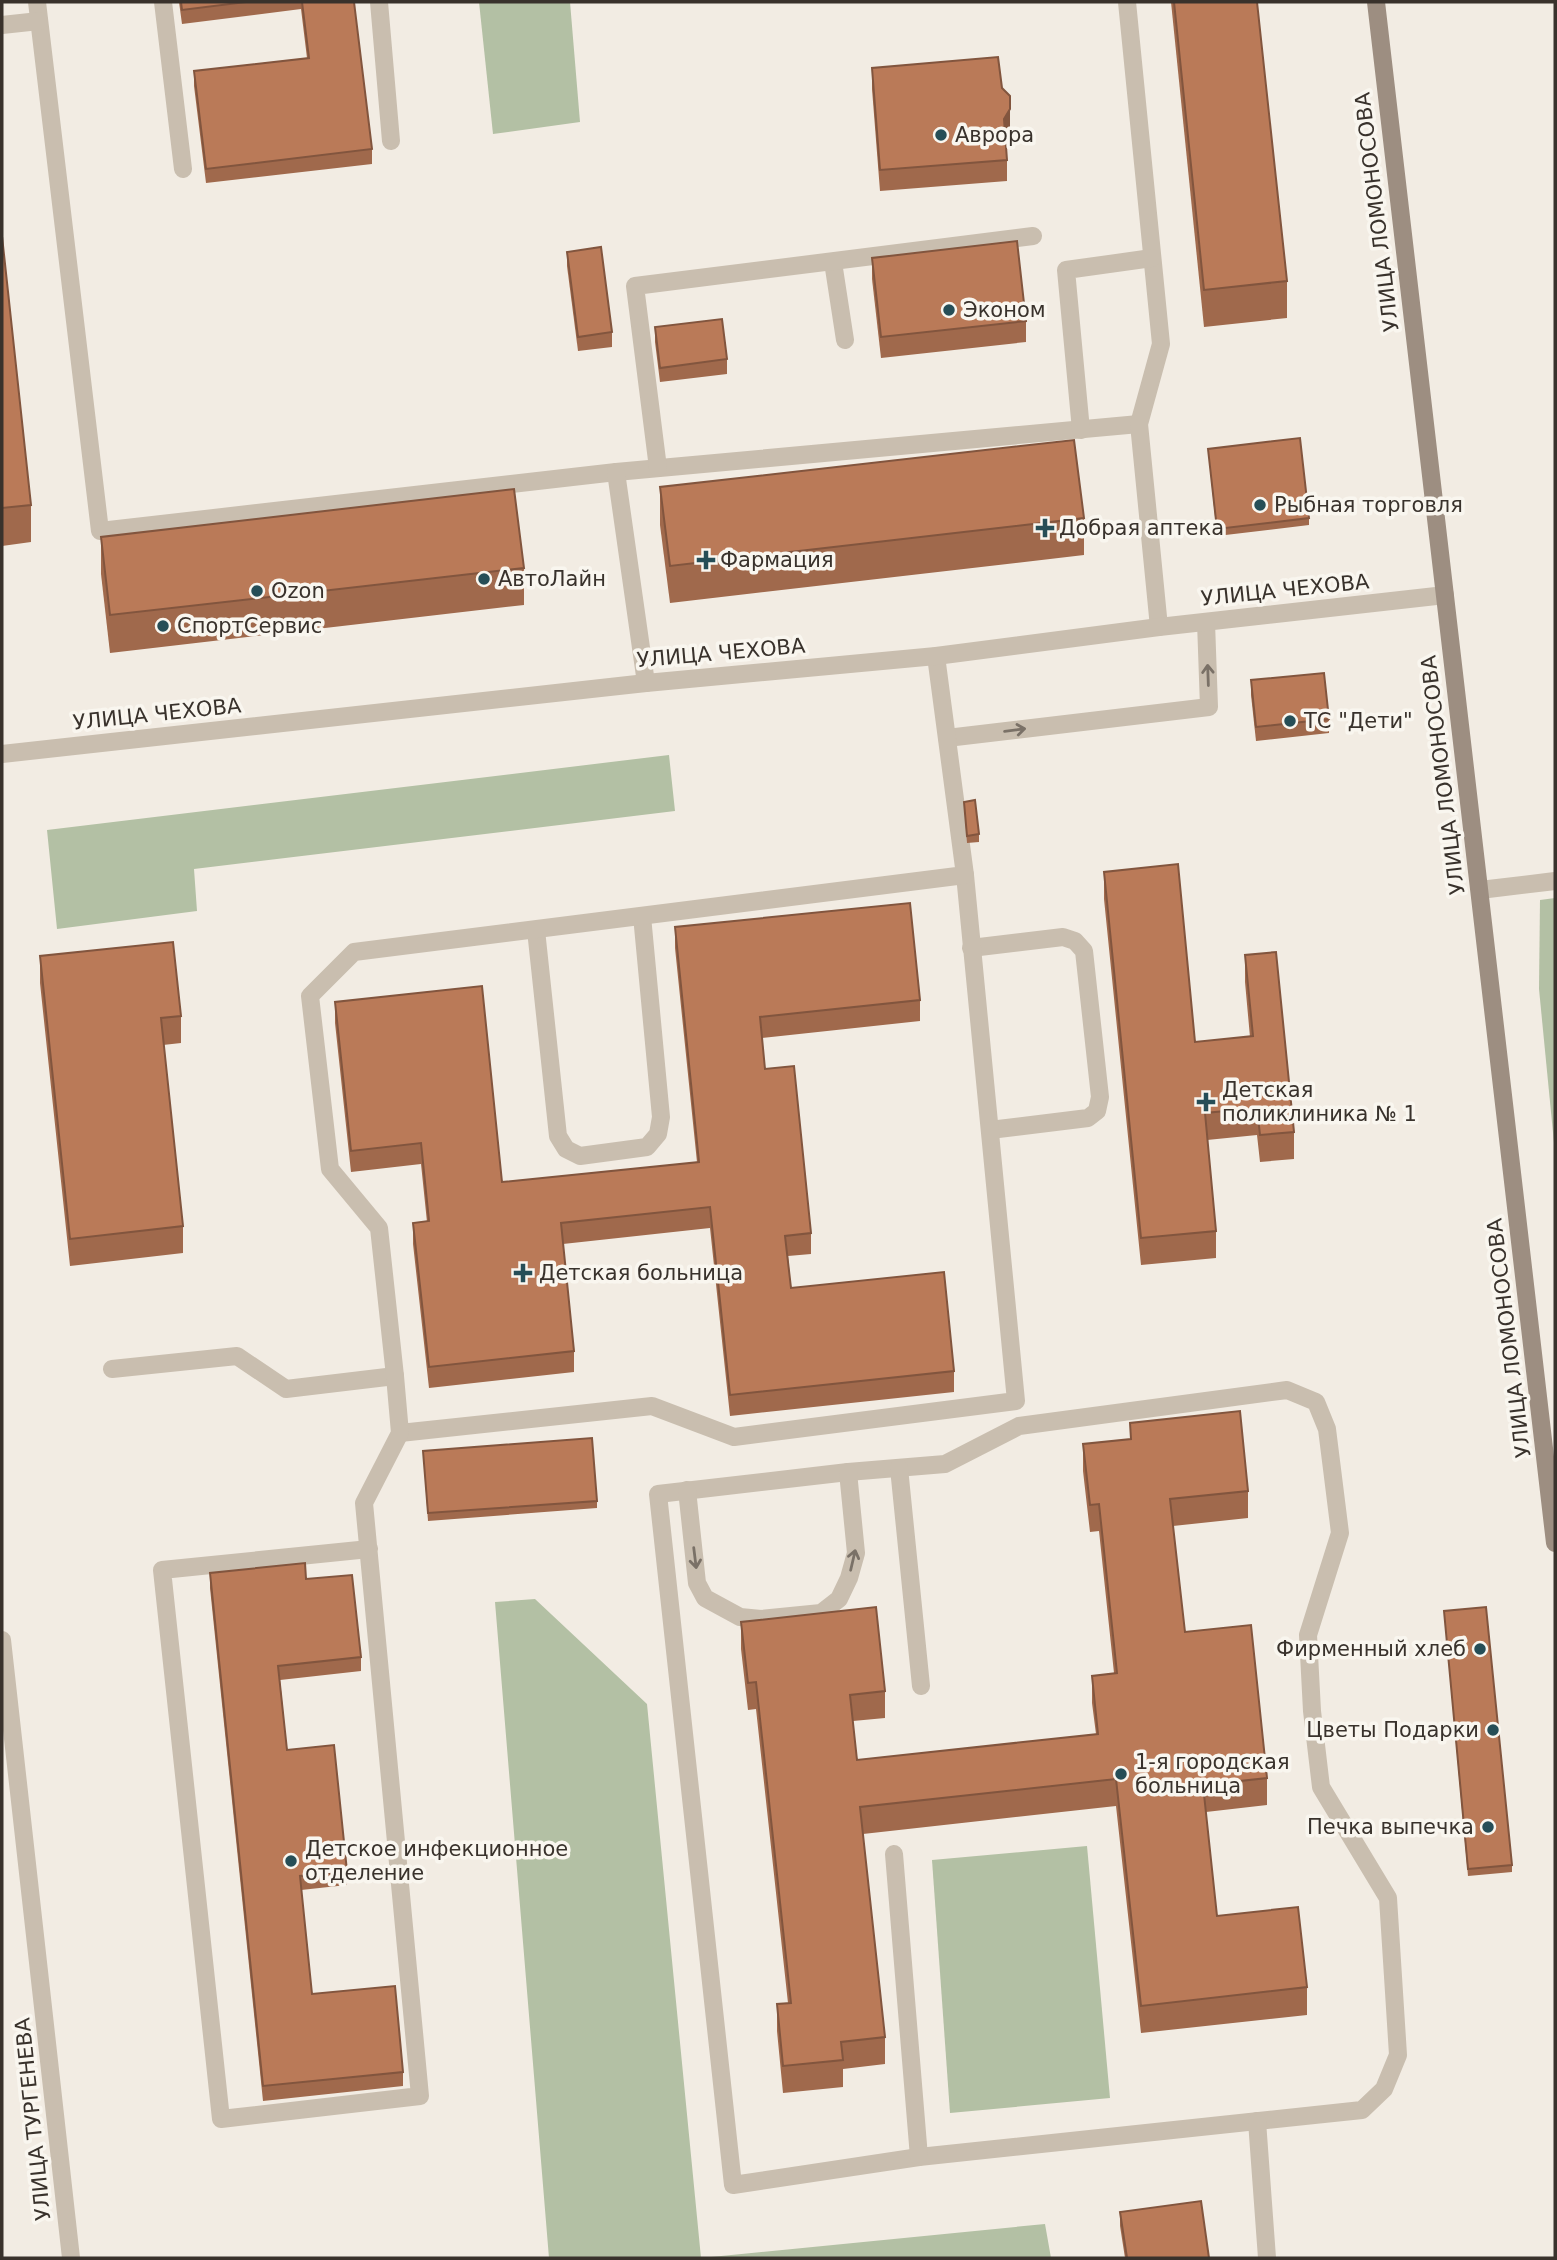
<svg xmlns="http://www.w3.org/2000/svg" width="1557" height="2260" font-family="'DejaVu Sans',sans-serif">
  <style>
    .green { fill: #b3c0a4 }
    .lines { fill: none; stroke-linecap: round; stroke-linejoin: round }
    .service { stroke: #c9beaf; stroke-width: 18 }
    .minor { stroke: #c9beaf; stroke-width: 18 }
    .secondary { stroke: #9d8e81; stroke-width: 18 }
    .wall { fill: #a0694c }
    .shaded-wall { fill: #82553e }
    .building { fill: #ba7a58; stroke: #82553e; stroke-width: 2 }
    .oneway { stroke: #7a7167 }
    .poi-dot { fill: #264e57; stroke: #f9f6ef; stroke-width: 2.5 }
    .labels { text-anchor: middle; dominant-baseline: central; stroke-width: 7; stroke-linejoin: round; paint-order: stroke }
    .poi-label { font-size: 21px; fill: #39322c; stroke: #f9f6ef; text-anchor: start }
    .street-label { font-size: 21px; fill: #39322c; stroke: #f9f6ef }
  </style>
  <rect width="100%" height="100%" fill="#f2ece3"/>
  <g class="green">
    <path d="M479 2H570L580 122 493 134Z"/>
    <path d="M669 755 675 811 194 869 197 911 57 929 47 830Z"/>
    <path d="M1555 898V1153L1539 989 1540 900Z"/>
    <path d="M535 1599 647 1704 701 2258 1045 2224 1051 2258H549L495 1602Z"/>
    <path d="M1087 1846 1110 2098 950 2113 932 1860Z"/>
  </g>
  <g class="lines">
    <g class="service">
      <path d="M37 2 100 531 616 472 1139 424"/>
      <path d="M163 2 183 169"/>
      <path d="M379 2 391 141"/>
      <path d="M1127 2 1161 344 1139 424 1159 627"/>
      <path d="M2 25 39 21"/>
      <path d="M833 262 845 340"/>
      <path d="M1081 430 1066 270 1152 258"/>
      <path d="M658 468 635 286 1033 236"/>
      <path d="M616 472 646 683"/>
      <path d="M947 738 1209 707 1206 622"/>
      <path d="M1480 890 1555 881"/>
      <path d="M536 930 558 1136 566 1149 580 1156 647 1147 658 1134 661 1117 642 916"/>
      <path d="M971 948 1063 937 1075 941 1084 951 1100 1097 1097 1111 1088 1118 990 1130"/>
      <path d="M112 1369 237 1356 286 1389 395 1376"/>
      <path d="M1287 1390 1316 1402 1327 1429 1340 1533 1308 1635 1312 1711 1321 1787 1388 1898 1398 2055 1384 2089 1362 2110 919 2157 733 2185 658 1494 848 1472 945 1464 1019 1426Z"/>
      <path d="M400 1433 652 1406 734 1437 1016 1401 965 875"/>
      <path d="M899 1468 921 1686"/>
      <path d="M687 1490 697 1583 705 1598 740 1617 761 1619 821 1613 839 1599 849 1578 856 1553 848 1472"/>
      <path d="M369 1549 162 1570 221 2119 420 2096 364 1503 400 1433 395 1376 379 1228 330 1169 310 996 354 952 965 875 936 656"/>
      <path d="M894 1854 919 2157"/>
      <path d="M1257 2121 1267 2258"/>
    </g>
    <g class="minor">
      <path d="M2 754 646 683 936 656 1159 627 1445 595"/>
      <path d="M2 1640 71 2258"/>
    </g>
    <path class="secondary" d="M1376 2 1555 1543"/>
  </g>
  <g class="wall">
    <path d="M179 2H354L372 149V164L206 183 194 86V71L307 58 301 9 182 24Z"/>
    <path d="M1171 2H1257L1287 281V318L1204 327Z"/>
    <path d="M872 68 1002 88 1010 130 1005 138 1007 160V181L880 191 872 89Z"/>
    <path d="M2 236 31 505V542L2 546Z"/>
    <path d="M567 252 612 332V347L578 351 567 266Z"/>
    <path d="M872 258 1026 321V342L881 358 872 279Z"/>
    <path d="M655 327 727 359V374L660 382 655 342Z"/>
    <path d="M1208 449 1309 518V525L1217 536Z"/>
    <path d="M660 487 1084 518V555L670 603 660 525Z"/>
    <path d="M101 537 524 568V605L110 653 101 574Z"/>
    <path d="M1251 680 1329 719V733L1256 741 1251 695Z"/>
    <path d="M964 802 979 834V842L967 843Z"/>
    <path d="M1104 872 1195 1042 1250 1037 1245 982V955L1294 1132V1159L1260 1162 1257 1135 1207 1140 1216 1231V1258L1141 1265 1104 899Z"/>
    <path d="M675 927 920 1000V1021L762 1038 765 1069 811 1233V1254L788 1256 791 1288 954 1371V1392L730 1416 710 1228 563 1244 574 1351V1372L429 1388 413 1244V1223L427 1222 421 1164 351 1172 335 1023V1002L502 1182 697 1162 675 948Z"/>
    <path d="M40 956 181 1016V1043L163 1045 183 1226V1253L70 1266 40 983Z"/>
    <path d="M1130 1423 1248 1491V1518L1173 1526 1185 1632 1267 1778V1805L1206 1812 1217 1916 1307 1987V2015L1141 2033 1116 1806 863 1834 885 2037V2064L843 2069V2087L783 2093 777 2031V2004L788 2003 756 1709 748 1710 741 1649V1622L885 1691V1718L853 1721 857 1760 1096 1734 1092 1703V1676L1114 1673 1099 1531 1090 1532 1083 1471V1444L1130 1439Z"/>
    <path d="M423 1451 597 1501V1508L428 1521Z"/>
    <path d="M210 1573 306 1579 361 1657V1671L280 1680 287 1750 347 1871V1885L301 1890 312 1994 403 2072V2086L263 2101 210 1588Z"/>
    <path d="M1444 1611 1512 1865V1872L1468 1876Z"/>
    <path d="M1120 2212 1209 2258H1125L1120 2226Z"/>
  </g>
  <path class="shaded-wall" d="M1010 109V130L1004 140V119Z"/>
  <g class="building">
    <path d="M181 2H246L182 10Z"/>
    <path d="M302 2H354L372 149 206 169 194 71 309 58Z"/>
    <path d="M1174 2H1257L1287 281 1204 290Z"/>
    <path d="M998 57 1002 88 1010 96V109L1004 119 1007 160 880 170 872 68Z"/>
    <path d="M2 236 31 505 2 508Z"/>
    <path d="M1017 241 1026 321 881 337 872 258Z"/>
    <path d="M601 247 612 332 578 337 567 252Z"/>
    <path d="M722 319 727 359 660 368 655 327Z"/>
    <path d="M1300 438 1309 518 1217 529 1208 449Z"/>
    <path d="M1074 440 1084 518 670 566 660 487Z"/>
    <path d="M514 489 524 568 110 615 101 537Z"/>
    <path d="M1324 673 1329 719 1256 727 1251 680Z"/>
    <path d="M975 800 979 834 967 836 964 802Z"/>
    <path d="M1178 864 1195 1042 1253 1036 1245 955 1276 952 1294 1132 1260 1135 1257 1108 1205 1113 1216 1231 1141 1238 1104 872Z"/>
    <path d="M910 903 920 1000 760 1017 765 1069 794 1066 811 1233 785 1236 791 1288 944 1272 954 1371 730 1395 710 1207 561 1223 574 1351 429 1367 413 1223 429 1221 421 1143 351 1151 335 1002 482 986 502 1182 699 1162 675 927Z"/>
    <path d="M173 942 181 1016 161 1018 183 1226 70 1239 40 956Z"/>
    <path d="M1240 1411 1248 1491 1170 1499 1185 1632 1251 1625 1267 1778 1203 1785 1217 1916 1298 1907 1307 1987 1141 2006 1116 1779 860 1807 885 2037 841 2042 843 2060 783 2066 777 2004 791 2003 756 1682 748 1683 741 1622 876 1607 885 1691 850 1695 857 1760 1098 1734 1092 1676 1117 1673 1099 1504 1090 1505 1083 1444 1131 1439 1130 1423Z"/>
    <path d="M592 1438 597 1501 428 1513 423 1451Z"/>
    <path d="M305 1563 306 1579 352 1575 361 1657 278 1666 287 1750 334 1745 347 1871 300 1876 312 1994 395 1986 403 2072 263 2086 210 1573Z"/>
    <path d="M1486 1607 1512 1865 1468 1869 1444 1611Z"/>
    <path d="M1201 2201 1209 2258H1127L1120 2212Z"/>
  </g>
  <defs><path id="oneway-shaft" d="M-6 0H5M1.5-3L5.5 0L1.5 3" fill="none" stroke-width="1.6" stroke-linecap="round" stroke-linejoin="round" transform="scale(1.75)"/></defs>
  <g class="oneway">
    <use href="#oneway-shaft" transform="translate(1208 675) rotate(-92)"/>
    <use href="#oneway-shaft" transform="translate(1015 730) rotate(-7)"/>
    <use href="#oneway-shaft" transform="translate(695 1558) rotate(83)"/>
    <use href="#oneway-shaft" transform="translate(853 1560) rotate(-77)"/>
  </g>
  <g class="poi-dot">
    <circle cx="941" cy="135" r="7"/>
    <circle cx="949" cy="310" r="7"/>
    <circle cx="1260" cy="505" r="7"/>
    <path d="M1041.5 517.5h7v7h7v7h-7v7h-7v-7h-7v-7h7z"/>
    <path d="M702.5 549.5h7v7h7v7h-7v7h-7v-7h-7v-7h7z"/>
    <circle cx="484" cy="579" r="7"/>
    <circle cx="257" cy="591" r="7"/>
    <circle cx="163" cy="626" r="7"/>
    <circle cx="1290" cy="721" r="7"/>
    <path d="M1202.5 1091.5h7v7h7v7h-7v7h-7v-7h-7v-7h7z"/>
    <path d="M519.5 1262.5h7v7h7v7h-7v7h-7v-7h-7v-7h7z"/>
    <circle cx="1480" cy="1649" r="7"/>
    <circle cx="1493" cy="1730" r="7"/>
    <circle cx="1121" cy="1774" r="7"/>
    <circle cx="1488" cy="1827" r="7"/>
    <circle cx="291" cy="1861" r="7"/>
  </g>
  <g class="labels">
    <g class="poi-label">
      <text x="955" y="135">Аврора</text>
      <text x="963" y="310">Эконом</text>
      <text x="1274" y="505">Рыбная торговля</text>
      <text x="1059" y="528">Добрая аптека</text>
      <text x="720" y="560">Фармация</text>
      <text x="498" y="579">АвтоЛайн</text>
      <text x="271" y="591">Ozon</text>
      <text x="177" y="626">СпортСервис</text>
      <text x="1304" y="721">ТС "Дети"</text>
      <text x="1222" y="1090">Детская<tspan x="1222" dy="24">поликлиника № 1</tspan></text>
      <text x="539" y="1273">Детская больница</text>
      <text x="1466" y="1649" text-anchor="end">Фирменный хлеб</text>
      <text x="1479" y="1730" text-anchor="end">Цветы Подарки</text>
      <text x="1135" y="1762">1-я городская<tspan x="1135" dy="24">больница</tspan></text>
      <text x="1474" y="1827" text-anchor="end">Печка выпечка</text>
      <text x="305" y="1849">Детское инфекционное<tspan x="305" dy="24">отделение</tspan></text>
    </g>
    <g class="street-label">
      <text transform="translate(1377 212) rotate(-97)">УЛИЦА ЛОМОНОСОВА</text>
      <text transform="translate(1285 590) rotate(-6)">УЛИЦА ЧЕХОВА</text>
      <text transform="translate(721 653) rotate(-5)">УЛИЦА ЧЕХОВА</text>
      <text transform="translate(157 714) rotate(-6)">УЛИЦА ЧЕХОВА</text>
      <text transform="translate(1443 775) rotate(-97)">УЛИЦА ЛОМОНОСОВА</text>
      <text transform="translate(1509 1338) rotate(-97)">УЛИЦА ЛОМОНОСОВА</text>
      <text transform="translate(33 2119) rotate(-96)">УЛИЦА ТУРГЕНЕВА</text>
    </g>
  </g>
  <rect width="1557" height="2260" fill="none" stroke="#39322c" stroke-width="7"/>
</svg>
